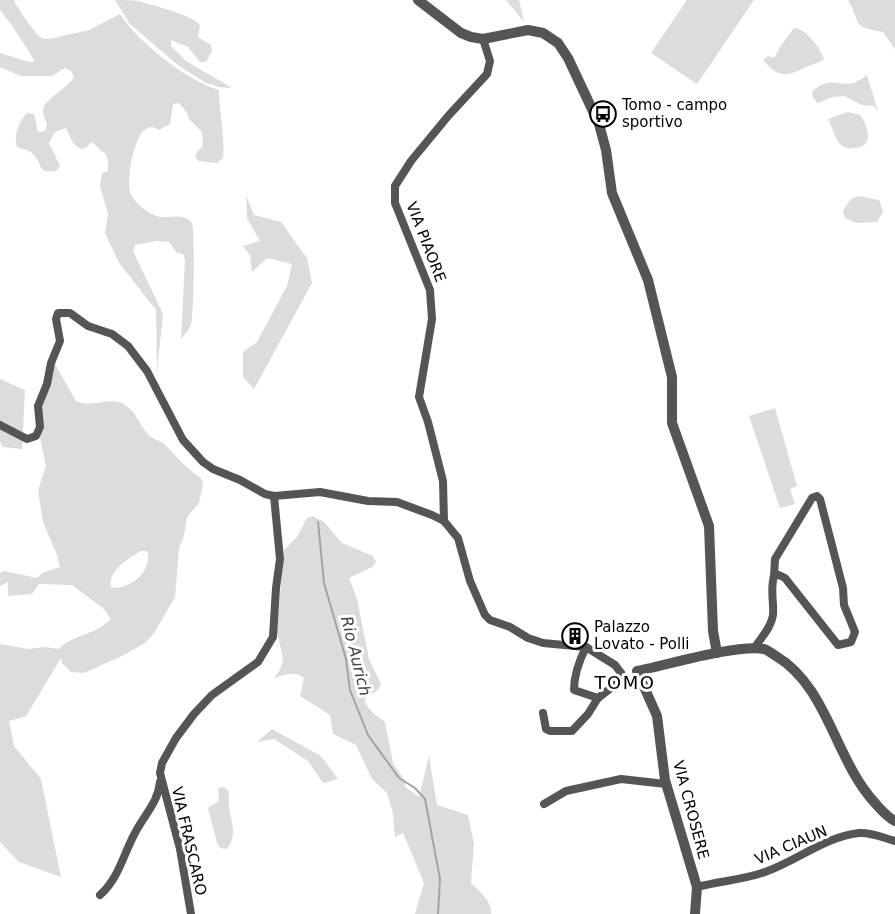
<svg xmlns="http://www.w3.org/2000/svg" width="895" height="914" font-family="'DejaVu Sans',sans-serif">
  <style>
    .green { fill: #dcdcdc; fill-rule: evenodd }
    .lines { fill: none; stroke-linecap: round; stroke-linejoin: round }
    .stream { stroke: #a3a3a3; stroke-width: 2 }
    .minor { stroke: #555; stroke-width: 8 }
    .tertiary { stroke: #555; stroke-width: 10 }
    .labels { text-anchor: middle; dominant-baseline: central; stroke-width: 6; stroke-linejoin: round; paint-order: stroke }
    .poi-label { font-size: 15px; fill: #000; stroke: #fff; text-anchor: start }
    .street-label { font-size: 15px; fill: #000; stroke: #fff }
    .water-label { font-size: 16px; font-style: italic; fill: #444; stroke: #fff }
    .quarter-label { font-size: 18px; letter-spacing: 1.5px; fill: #000; stroke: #fff }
  </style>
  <rect width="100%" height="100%" fill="#fff"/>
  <g class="green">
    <path d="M0 0H14C15 5 35 33 39 36 43 39 44 39 49 39L89 30 120 14C138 42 187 81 219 90 219 113 225 136 223 158L217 163 198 161 195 155 203 145 202 132 189 119 187 113 179 103 173 104 170 124 159 130C136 112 126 178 130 192 133 202 150 216 161 217 171 218 184 213 192 223 195 227 194 315 191 324 190 329 184 335 181 339L185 260 183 254 177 253 169 242 157 241 135 245 133 251 163 314 157 371 156 310 119 263 105 233 108 214 100 186 102 173 108 171V159L105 153C99 150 97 145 91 142L87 147 81 149C71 144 71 138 66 128L55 132 49 143 60 166 56 171C37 173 43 166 35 156 30 150 23 149 17 147 13 136 19 121 27 113L34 114 38 132 45 131 47 125C46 120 43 116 43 111 42 100 69 88 74 77L71 71 65 68 52 76H21L0 67V53L29 62 35 61 11 24 0 10Z"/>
    <path d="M115 0C122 0 132 0 139 1 153 6 191 14 200 25L198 37 211 45 212 51 206 62H200L188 47 171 40V46L186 61 232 88 219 87 206 83 179 66 130 24Z"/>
    <path d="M506 0H519L524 22Z"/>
    <path d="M687 0H754L697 84 651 53Z"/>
    <path d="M848 0H895V49L883 32C850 26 863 26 848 0Z"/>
    <path d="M794 28C806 28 820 48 824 59 819 63 817 63 811 65 789 75 781 81 763 60L768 56 774 58 780 47Z"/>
    <path d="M867 75 878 111 874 106 862 105 844 96 832 97 818 103 813 98 812 92C829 75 839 87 854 83 858 81 863 78 867 75Z"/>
    <path d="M848 112 860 115C868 126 875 147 855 148 850 149 845 148 841 145 835 139 832 126 828 119Z"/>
    <path d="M246 196 254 215 281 222 307 258 312 283 254 389 243 377V352L257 342 287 286 292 264 267 258 252 272 250 255 243 246 260 241 247 218Z"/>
    <path d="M859 196 879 200 883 211 877 222 857 223 845 218 843 212C847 204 849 198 859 196Z"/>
    <path d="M55 364 76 401C92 409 111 395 125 405 137 412 139 425 148 434 152 439 159 440 164 444 177 456 186 469 201 478L203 484 199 503 187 517 184 536 179 548 175 597 154 633 145 643 122 656 84 673 71 672 62 663 61 658 26 716 9 721 14 746 41 779 61 877 19 862 0 842V644L29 649 45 647 59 649C69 636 96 635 111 619L104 609 72 585 39 584 32 594 8 596V582L0 586V573L4 571 37 578 42 573 60 567 57 555 43 522 38 490 46 466 40 438 42 430 38 406ZM141 551H147C154 570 128 592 111 587 107 571 129 558 141 551Z"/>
    <path d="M0 379 25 390 22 449 3 447 0 442Z"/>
    <path d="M775 408 797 486 790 489 795 504 780 508 749 416Z"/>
    <path d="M313 516 324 522 342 543 373 556 376 562 372 567 349 578 357 599 369 659 381 684 378 690 366 697 365 703 373 713 385 722 393 763 405 781V787L419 797 429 756 437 805 468 815 474 844 471 883C480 892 492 901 491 914H415L424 883 403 833 395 837 393 813 387 793 372 779 356 745 333 734 330 715 300 696 304 678C295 670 284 675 274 678L280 670 283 659 277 631 284 550 297 537 307 518Z"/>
    <path d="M272 729 321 756 338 779 323 783 308 761 274 739 257 742Z"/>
    <path d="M224 787 229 792C229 797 228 802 229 807 231 822 238 834 227 849L220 848 217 843 208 808 219 801 218 788Z"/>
  </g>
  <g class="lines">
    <path class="stream" d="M318 522 324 583 346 659 350 690 368 735 399 778 415 788 425 799 440 879 438 914"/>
    <g class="minor">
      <path d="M0 425 27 439 36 436 40 427 38 406 47 384 51 363 60 341 56 319 58 313H70L88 326 112 334 128 346 147 371 183 440 203 462 213 469 240 480 265 494 274 496 320 492 368 501 397 502 432 515 444 521 458 538 470 581 485 615 490 620 510 627 528 638 543 643 586 647 615 665 621 673"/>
      <path d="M444 521 443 481 428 422 419 397 432 319 430 290 395 203V186L411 161 449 115 487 74 490 61 483 39"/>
      <path d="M586 647C579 661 574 674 574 690L598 698 611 688 621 673"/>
      <path d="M754 649C760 638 771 629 773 615 774 601 770 590 774 576L779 575 785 578 838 645 851 642 855 632 844 605 843 588 820 499 817 496 812 498 775 559 774 576"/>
      <path d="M543 713 546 729 550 731H572L588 714 598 698"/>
      <path d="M544 804 566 791 621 779 666 784"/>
      <path d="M697 887C719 881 743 880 765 872 797 861 824 837 859 833 872 832 883 838 895 841"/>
      <path d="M100 895C119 878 123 855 135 833 144 815 158 803 160 782"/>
      <path d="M191 914 180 849 160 773 162 763 176 738 194 714 212 695 258 662 273 637 276 588 280 559 274 496"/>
    </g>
    <g class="tertiary">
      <path d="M418 0 461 33 471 37 483 39 528 30 543 33 558 43 568 58 599 124 606 150 612 193 648 280 672 377V423L709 526 713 631 717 653"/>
      <path d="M695 914 697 887 665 780 657 716 637 671C667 665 737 644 764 649 768 650 772 654 776 656 828 687 835 760 875 803 881 810 887 817 895 821"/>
    </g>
  </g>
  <defs>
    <g id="bus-ring" transform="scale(1.35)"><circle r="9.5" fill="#fff" stroke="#000" stroke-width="1.5"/><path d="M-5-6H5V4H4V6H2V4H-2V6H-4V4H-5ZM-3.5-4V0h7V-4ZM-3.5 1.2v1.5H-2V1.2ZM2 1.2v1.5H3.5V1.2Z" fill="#000"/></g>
    <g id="building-ring" transform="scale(1.35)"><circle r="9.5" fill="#fff" stroke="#000" stroke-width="1.5"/><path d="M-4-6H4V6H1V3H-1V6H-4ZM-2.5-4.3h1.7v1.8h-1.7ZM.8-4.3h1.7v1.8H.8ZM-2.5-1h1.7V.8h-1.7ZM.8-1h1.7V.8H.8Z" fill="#000"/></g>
  </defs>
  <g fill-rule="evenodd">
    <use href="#bus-ring" x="603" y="114"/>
    <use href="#building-ring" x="575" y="636"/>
  </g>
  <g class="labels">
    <g class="poi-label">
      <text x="622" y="105">Tomo - campo<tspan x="622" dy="17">sportivo</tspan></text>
      <text x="594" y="627">Palazzo<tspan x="594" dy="17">Lovato - Polli</tspan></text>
    </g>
    <g class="street-label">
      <text transform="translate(426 242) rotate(69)">VIA PIAORE</text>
      <text transform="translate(691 810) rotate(75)">VIA CROSERE</text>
      <text transform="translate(189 841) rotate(77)">VIA FRASCARO</text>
      <text transform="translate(791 845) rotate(-23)">VIA CIAUN</text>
    </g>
    <g class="water-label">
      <text transform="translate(356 656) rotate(76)">Rio Aurich</text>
    </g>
    <g class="quarter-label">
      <text x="625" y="682">TOMO</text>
    </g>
  </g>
</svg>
